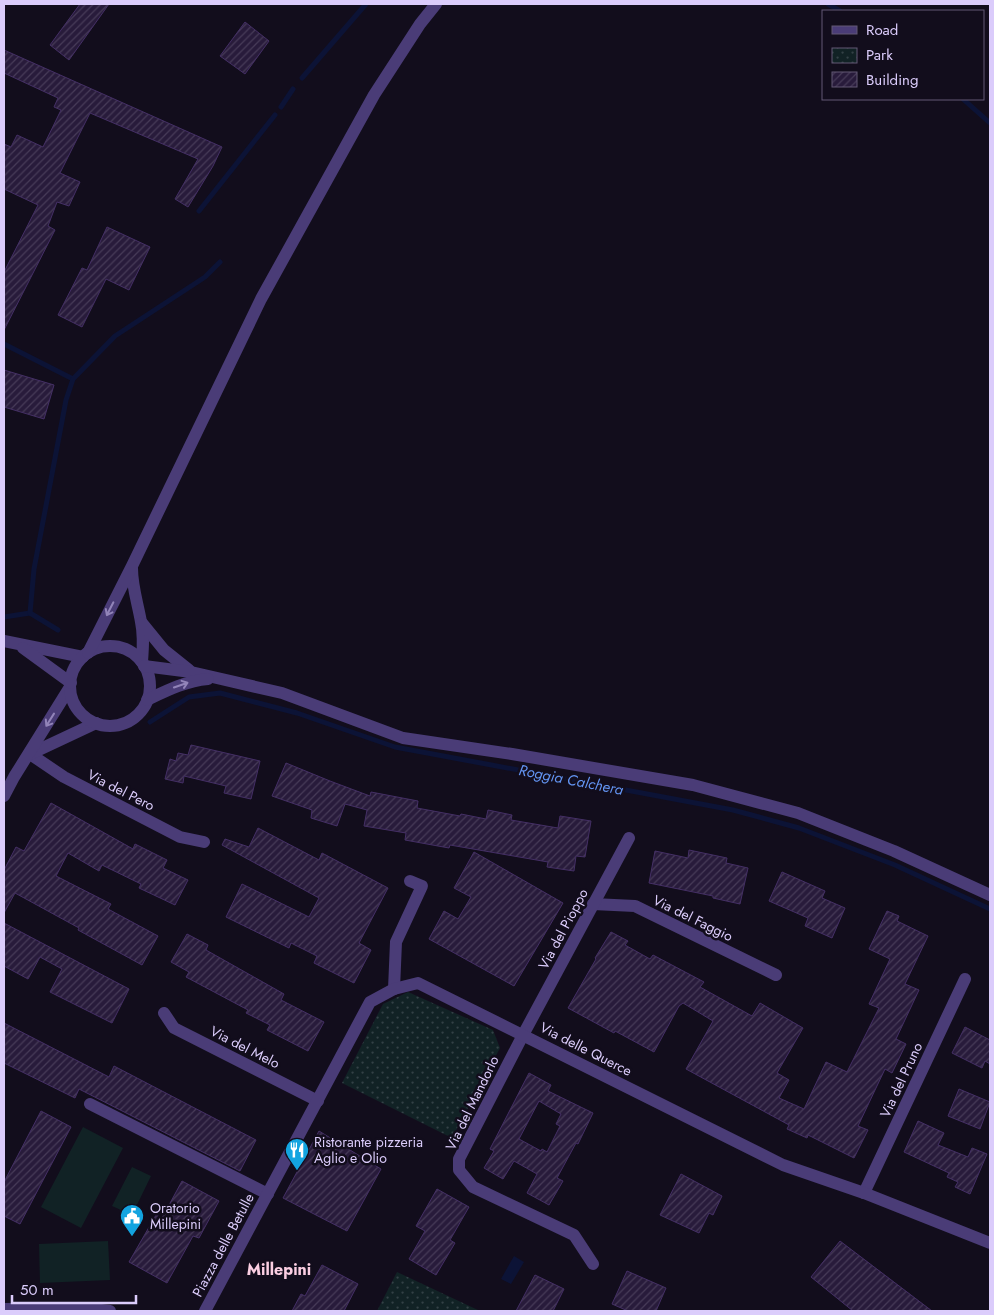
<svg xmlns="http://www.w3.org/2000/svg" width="994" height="1315" font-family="Jost,sans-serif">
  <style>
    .grass { fill: #112225 }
    .park { fill: url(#park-dots) }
    .water { fill: #0c1336 }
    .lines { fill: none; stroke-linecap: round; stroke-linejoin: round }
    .stream { stroke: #0c1336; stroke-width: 5 }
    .building { fill: url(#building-hatch); stroke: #442f65; fill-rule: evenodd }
    .minor { stroke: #4a3c77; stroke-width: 12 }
    .tertiary { stroke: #4a3c77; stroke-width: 12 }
    .oneway { stroke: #9284b9 }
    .labels { text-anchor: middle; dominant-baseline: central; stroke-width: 5; stroke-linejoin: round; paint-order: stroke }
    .street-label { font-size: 14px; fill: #dbccfb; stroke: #120d1c }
    .poi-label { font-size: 14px; fill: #dbccfb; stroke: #120d1c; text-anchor: start }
    .water-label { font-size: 15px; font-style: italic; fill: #6394f2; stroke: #120d1c }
    .quarter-label { font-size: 16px; font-weight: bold; fill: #fbcee2; stroke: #120d1c }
  </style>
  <defs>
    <pattern id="park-dots" width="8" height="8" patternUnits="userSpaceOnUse" patternTransform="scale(1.25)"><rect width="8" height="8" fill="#112225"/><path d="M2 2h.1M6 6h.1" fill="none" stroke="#334146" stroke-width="1.8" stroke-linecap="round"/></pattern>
    <pattern id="building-hatch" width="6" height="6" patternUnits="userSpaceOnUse" patternTransform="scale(1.25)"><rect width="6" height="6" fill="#281b3b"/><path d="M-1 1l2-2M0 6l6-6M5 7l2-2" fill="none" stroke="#473b58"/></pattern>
  </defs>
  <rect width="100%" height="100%" fill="#120d1c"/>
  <g class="grass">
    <path d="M83 1127 123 1148 81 1228 41 1207Z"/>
    <path d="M132 1167 151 1176 132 1215 112 1206Z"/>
    <path d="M108 1241 110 1280 40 1283 39 1244Z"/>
  </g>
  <g class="park">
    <path d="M408 992 493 1030 500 1048 452 1138 342 1083 383 1004Z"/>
    <path d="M397 1272 480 1311H377Z"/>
  </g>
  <path class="water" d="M514 1256 524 1262 511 1284 501 1279Z"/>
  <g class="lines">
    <g class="stream">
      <path d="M828 4 840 11"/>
      <path d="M302 78 366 4"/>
      <path d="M963 99 990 123"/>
      <path d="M281 107 293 89"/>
      <path d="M199 211 275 115"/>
      <path d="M4 344 73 379"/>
      <path d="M4 617 30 613"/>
      <path d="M58 630 30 613 34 569 66 400 73 379 115 336 205 277 220 262"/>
      <path d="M150 722 189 697 220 693 297 713 395 747 733 810 799 828 895 865 990 909"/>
    </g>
  </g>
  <g class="building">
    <path d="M80 4H109L69 60 50 45Z"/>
    <path d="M245 22 269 41 245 74 220 56Z"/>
    <path d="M4 50 222 147 213 166 188 207 175 199 198 159 90 113 60 173 80 182 69 206 57 202 48 226 55 230 4 330V272L38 205 4 189V144L11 147 17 135 43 147 61 110 54 107 58 98 4 73Z"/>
    <path d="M107 227 150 247 129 290 106 279 82 327 58 315 82 268 87 270Z"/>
    <path d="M4 370 54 385 44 419 4 407Z"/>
    <path d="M191 745 260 761 251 799 224 793 226 786 184 776 183 783 165 779 170 759 176 761 178 753 188 755Z"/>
    <path d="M286 763 330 781 370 796 371 792 418 801 417 808 460 816 461 814 486 819 488 810 512 815 511 820 558 828 560 816 591 821 585 857 576 856 574 871 547 867 548 862 450 845 449 848 405 840 406 833 364 826 367 810 345 804 337 826 311 818 312 810 272 796Z"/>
    <path d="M51 803 133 849 135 844 167 860 163 868 188 880 175 905 139 888 141 884 102 865 99 871 68 853 56 876 111 904 108 909 158 936 142 965 78 930 79 928 15 893 4 913V870L16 847 24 851Z"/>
    <path d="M258 828 319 860 322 853 388 888 359 943 371 950 354 983 314 963 317 956 291 943 289 948 226 917 242 884 309 917 319 898 222 845 225 839 249 847Z"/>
    <path d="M689 850 727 858 726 863 748 868 740 904 713 898V896L649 883 655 851 688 858Z"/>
    <path d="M474 852 563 903 514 986 429 939 444 911 458 919 471 897 454 888Z"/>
    <path d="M782 872 825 891 822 898 845 908 832 938 805 926 808 918 769 901Z"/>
    <path d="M887 911 899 916 897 921 928 936 905 984 919 990 896 1039 906 1044 892 1073 885 1069 858 1126 868 1130 854 1158 808 1135 807 1138 787 1129 789 1125 686 1069 713 1021 683 1003 679 1006 654 1052 615 1031 614 1033 568 1008 596 959 595 958 611 932 628 941 625 945 650 959 653 955 704 982 700 987 752 1016 760 1003 803 1028 777 1073 789 1080 779 1098 804 1109 826 1062 847 1072 879 1008 869 1004 890 959 869 949Z"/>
    <path d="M4 923 129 989 112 1023 50 992 62 969 40 957 28 979 4 966Z"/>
    <path d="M187 934 208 945 206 950 284 994 281 1000 324 1022 308 1051 267 1030 270 1025 246 1013 248 1010 186 977 189 972 171 962Z"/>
    <path d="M4 1023 109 1077 114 1066 256 1140 240 1171 79 1089 75 1098 4 1063Z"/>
    <path d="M965 1027 990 1040V1064L985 1061 982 1068 952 1053Z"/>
    <path d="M529 1073 551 1085 548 1091 593 1113 578 1144 576 1143 557 1178 563 1181 549 1205 527 1193 537 1174 514 1161 503 1179 484 1168 494 1151 490 1149ZM539 1101 561 1114 556 1124 560 1126 547 1152 542 1149 541 1151 519 1139Z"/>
    <path d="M959 1089 990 1102 980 1129 948 1116Z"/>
    <path d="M41 1111 71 1127 20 1224 4 1216V1182Z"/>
    <path d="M918 1121 944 1133 938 1145 968 1157 972 1148 987 1154 970 1194 955 1187 958 1182 947 1177 949 1173 904 1152Z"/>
    <path d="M319 1131 381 1169 347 1231 283 1198Z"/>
    <path d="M681 1174 722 1196 713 1215 709 1213 699 1233 660 1215Z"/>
    <path d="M182 1181 219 1201 199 1238 193 1236 167 1283 129 1262 156 1215 162 1218Z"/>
    <path d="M437 1189 469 1207 450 1240 455 1243 436 1275 409 1259 425 1231 416 1226Z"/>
    <path d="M840 1241 932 1311H853L811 1277Z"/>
    <path d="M322 1265 358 1284 344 1311H292L301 1294 305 1296Z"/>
    <path d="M627 1271 666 1288 656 1311H628L612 1304Z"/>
    <path d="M535 1275 564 1289 553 1311H516Z"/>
  </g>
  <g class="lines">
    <g class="minor">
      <path d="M30 754 64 777 180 837 204 842"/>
      <path d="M30 754 96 723"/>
      <path d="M4 796 14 777 70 687"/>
      <path d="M593 904 635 906 776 975"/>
      <path d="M394 989 396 942 422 886 410 881"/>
      <path d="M164 1013 174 1028 318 1101"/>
      <path d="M90 1104 268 1194"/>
      <path d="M864 1193 965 979"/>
      <path d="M593 1264 574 1235 473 1187 459 1170V1159L523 1035 629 838"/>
      <path d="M4 1309 84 1308 110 1311"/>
      <path d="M205 1311 370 1002 394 989 418 983 783 1165 864 1193 990 1243"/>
    </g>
    <g class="tertiary">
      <path d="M132 568C132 587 138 604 141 622 144 636 143 648 142 662"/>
      <path d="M142 623 164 650 189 670"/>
      <path d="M4 641 83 657"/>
      <circle cx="110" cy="686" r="40"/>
      <path d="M23 648 71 683"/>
      <path d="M88 653 132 566 261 299 374 95 420 24 436 4"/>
      <path d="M144 666 191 672 282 693 403 738 512 754 693 785 798 813 894 851 990 895"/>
      <path d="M147 700C168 690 186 681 208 679"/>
    </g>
  </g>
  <defs><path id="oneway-shaft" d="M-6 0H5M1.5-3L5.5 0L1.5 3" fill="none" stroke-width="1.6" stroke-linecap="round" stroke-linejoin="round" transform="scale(1.25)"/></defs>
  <g class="oneway">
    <use href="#oneway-shaft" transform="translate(110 609) rotate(117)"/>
    <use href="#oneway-shaft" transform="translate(181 685) rotate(-19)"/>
    <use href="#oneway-shaft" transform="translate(50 720) rotate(122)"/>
  </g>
  <defs>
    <g id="restaurant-pin" transform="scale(1.25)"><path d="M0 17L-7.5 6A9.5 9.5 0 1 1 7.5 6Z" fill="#13a4e0" stroke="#120d1c"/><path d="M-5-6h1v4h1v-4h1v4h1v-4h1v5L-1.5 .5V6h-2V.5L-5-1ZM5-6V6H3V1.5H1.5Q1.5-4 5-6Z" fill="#fff"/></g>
    <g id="civic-pin" transform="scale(1.25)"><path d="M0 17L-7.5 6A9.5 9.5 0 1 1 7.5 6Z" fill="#13a4e0" stroke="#120d1c"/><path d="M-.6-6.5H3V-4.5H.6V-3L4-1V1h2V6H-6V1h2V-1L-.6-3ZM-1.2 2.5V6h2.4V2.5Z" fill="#fff"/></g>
  </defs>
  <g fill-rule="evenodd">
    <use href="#restaurant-pin" x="297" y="1150"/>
    <use href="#civic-pin" x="132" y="1216"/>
  </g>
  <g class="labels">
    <g class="street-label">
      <text transform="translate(121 790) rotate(27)">Via del Pero</text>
      <text transform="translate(693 918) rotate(26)">Via del Faggio</text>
      <text transform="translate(563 929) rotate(-62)">Via del Pioppo</text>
      <text transform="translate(245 1047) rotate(27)">Via del Melo</text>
      <text transform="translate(586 1049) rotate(27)">Via delle Querce</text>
      <text transform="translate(901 1080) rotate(-65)">Via del Pruno</text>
      <text transform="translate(472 1103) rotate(-64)">Via del Mandorlo</text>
      <text transform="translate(223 1245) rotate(-62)">Piazza delle Betulle</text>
    </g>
    <g class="poi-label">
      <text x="314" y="1142">Ristorante pizzeria<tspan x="314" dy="16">Aglio e Olio</tspan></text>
      <text x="150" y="1208">Oratorio<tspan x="150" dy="16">Millepini</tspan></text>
    </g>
    <g class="water-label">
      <text transform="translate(571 780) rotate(11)">Roggia Calchera</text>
    </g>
    <g class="quarter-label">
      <text x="279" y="1269">Millepini</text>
    </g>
  </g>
  <rect width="994" height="1315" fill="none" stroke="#dbccfb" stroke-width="10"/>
  <rect x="822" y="10" width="162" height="90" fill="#120d1c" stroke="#625975"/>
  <rect x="832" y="26" width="25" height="8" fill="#4a3c77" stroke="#625975"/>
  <text x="866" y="35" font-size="15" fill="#dbccfb">Road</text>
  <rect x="832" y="48" width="25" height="15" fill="url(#park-dots)" stroke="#625975"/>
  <text x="866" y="60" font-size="15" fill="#dbccfb">Park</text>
  <rect x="832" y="72" width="25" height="15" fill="url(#building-hatch)" stroke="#625975"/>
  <text x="866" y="85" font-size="15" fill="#dbccfb">Building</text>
  <path d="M12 1295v8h124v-8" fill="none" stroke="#dbccfb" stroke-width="2.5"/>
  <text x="20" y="1295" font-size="15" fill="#dbccfb" stroke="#120d1c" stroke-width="4" paint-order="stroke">50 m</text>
</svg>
